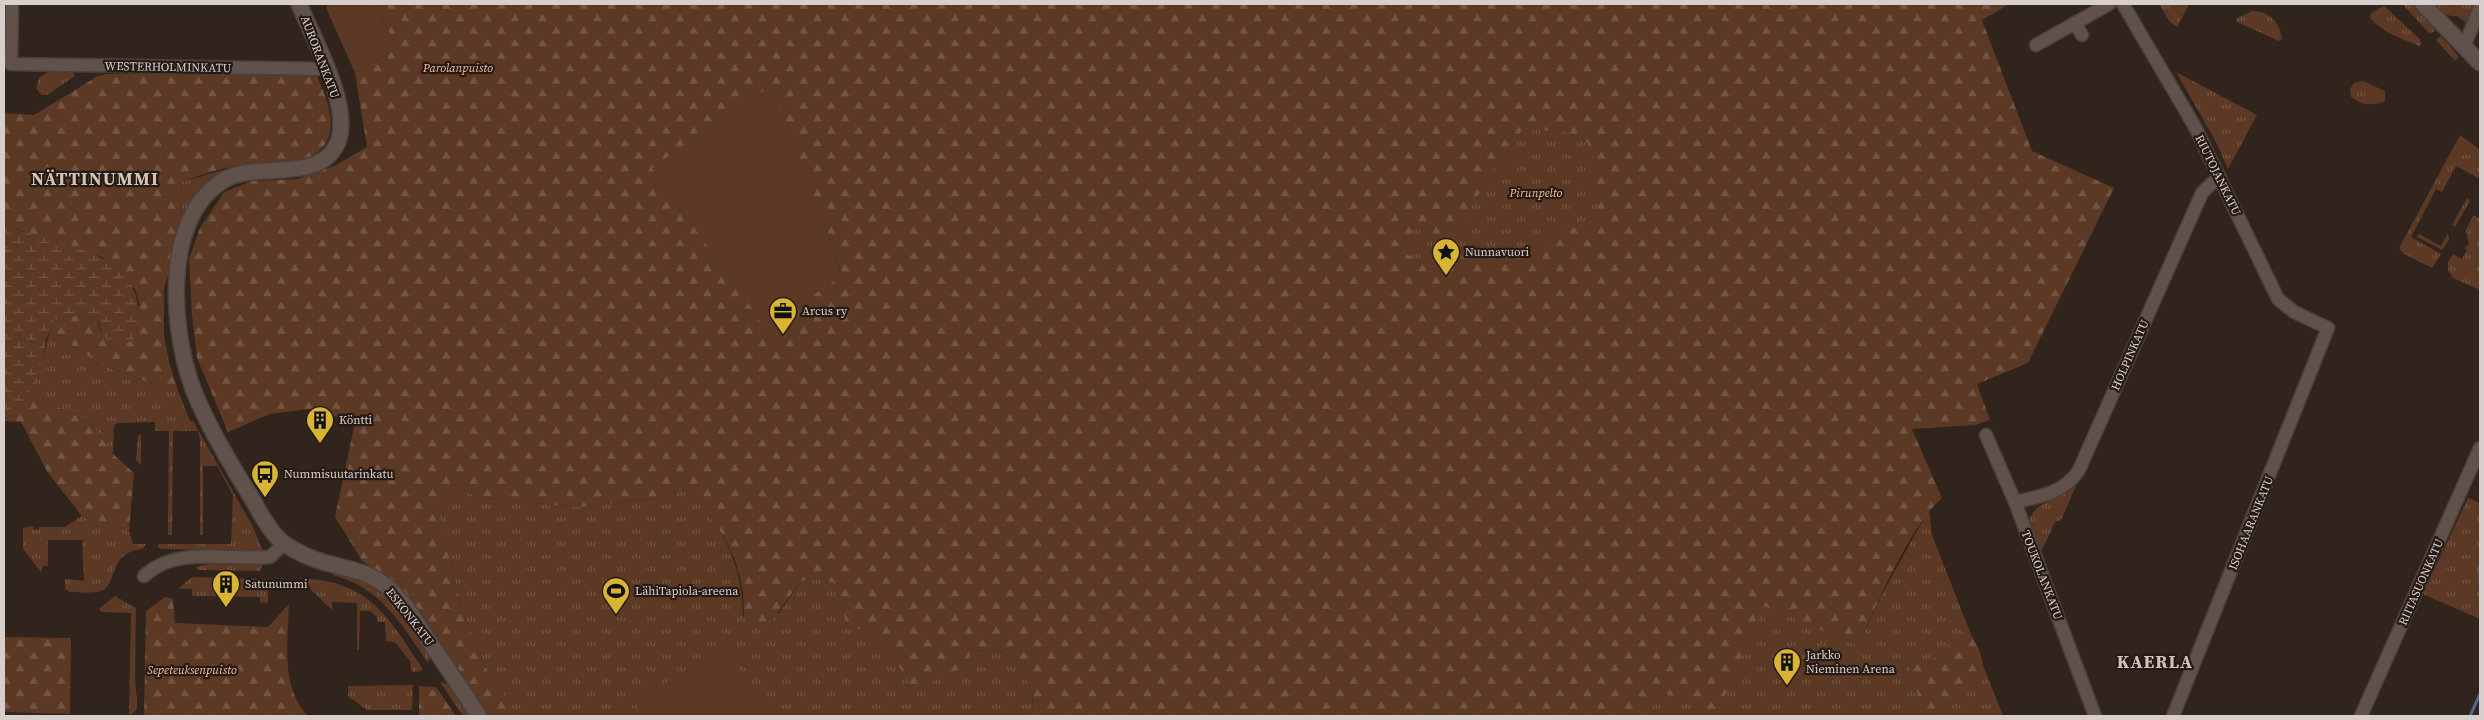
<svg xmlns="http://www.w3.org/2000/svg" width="2484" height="720" font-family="'Source Serif 4',serif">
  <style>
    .grass { fill: url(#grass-tufts) }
    .forest { fill: url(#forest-firs); fill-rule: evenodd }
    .wetland { fill: url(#wetland-marsh) }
    .garden { fill: #5b3924 }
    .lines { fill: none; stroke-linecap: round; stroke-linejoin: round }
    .stream { stroke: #4c6c96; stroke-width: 3 }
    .street-casing { stroke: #4a3f3a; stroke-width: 15 }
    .secondary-casing { stroke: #4a3f3a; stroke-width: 18 }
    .street { stroke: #60524b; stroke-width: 12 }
    .secondary { stroke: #60524b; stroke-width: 15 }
    .labels { text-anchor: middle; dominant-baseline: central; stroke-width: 4.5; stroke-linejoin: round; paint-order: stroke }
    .street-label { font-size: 12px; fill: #d7cfcb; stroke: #261b14 }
    .park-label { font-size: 12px; font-style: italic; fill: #fabd99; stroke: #261b14 }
    .poi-label { font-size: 12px; fill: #d7cfcb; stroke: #261b14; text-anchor: start }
    .district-label { font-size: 18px; font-weight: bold; letter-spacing: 1px; fill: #d3c3ba; stroke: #261b14 }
  </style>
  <defs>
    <pattern id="grass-tufts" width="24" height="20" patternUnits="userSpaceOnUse" patternTransform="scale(1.25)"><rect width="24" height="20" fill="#5b3924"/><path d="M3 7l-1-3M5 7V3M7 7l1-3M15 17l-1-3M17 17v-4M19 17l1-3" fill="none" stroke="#725542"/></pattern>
    <pattern id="forest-firs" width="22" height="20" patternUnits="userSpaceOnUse" patternTransform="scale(1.25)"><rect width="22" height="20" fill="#5b3924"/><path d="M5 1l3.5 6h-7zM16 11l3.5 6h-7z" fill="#725542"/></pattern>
    <pattern id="wetland-marsh" width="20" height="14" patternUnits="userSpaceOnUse" patternTransform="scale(1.25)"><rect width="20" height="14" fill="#5b3924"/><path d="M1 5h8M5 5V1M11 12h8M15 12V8" fill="none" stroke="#725542"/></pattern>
  </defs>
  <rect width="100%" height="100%" fill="#30241d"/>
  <g class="grass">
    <path d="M2159 4H2189L2177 27 2170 22Z"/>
    <path d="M2402 4H2413L2433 24 2435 31 2430 34Z"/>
    <path d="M2433 4H2476L2468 24 2457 16C2444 16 2443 14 2433 4Z"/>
    <path d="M2384 6 2420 39 2421 44 2419 46C2402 39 2382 32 2370 18L2371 13Z"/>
    <path d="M2252 11C2269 11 2280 22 2282 39L2279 41 2237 22 2236 19Z"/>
    <path d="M2441 36 2459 57 2455 61 2436 40Z"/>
    <path d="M50 71 73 72 75 76 47 95H41L36 88 39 78Z"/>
    <path d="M2176 72 2257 115 2228 169 2216 142Z"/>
    <path d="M2363 81 2385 91V101C2370 106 2364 106 2351 97L2350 89 2354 83Z"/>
    <path d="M1593 120 1606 241 1417 289 1391 244 1517 122Z"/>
    <path d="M2460 135 2480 150V179L2456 166 2442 192 2436 189 2411 237 2441 254 2432 268 2404 254 2399 248Z"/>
    <path d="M240 165 226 171 179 237 182 182Z"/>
    <path d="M2467 198 2470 201 2455 227 2452 225Z"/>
    <path d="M2473 215 2480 219V290L2453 278 2448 270V262L2453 254 2462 259 2467 250 2464 248 2469 245 2466 230Z"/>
    <path d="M2448 233 2449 240 2442 250 2417 237 2419 234 2441 246Z"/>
    <path d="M50 330 101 365 179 393 190 421H193L253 527 263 551 161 549 158 547V544H231L233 495 217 466H203V535H200V440L198 431H173L172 535H168L169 431H155V422L117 423 114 426 113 454 90 422 45 401 29 388 43 360Z"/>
    <path d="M138 435H141V465L136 460Z"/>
    <path d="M453 484 475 496 507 501 581 507 657 498 685 489C723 526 742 562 743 616L779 613 801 581 817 579 834 583 847 626 884 637 899 667 960 669 973 650 1000 652 1014 659 1033 692 1032 713 1027 716H518L484 665 461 606 439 514Z"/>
    <path d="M2077 484 2061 520 2055 522 2042 550 2036 551C2034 544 2030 536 2029 528 2026 501 2064 500 2077 484Z"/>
    <path d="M2468 498 2480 503V619L2423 594Z"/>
    <path d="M1929 509 1932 535 2003 716H1401L1691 571 1858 645 1880 598Z"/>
    <path d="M82 516 129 531 133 544H146L143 549C107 552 118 586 101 591 92 594 79 592 69 592L65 589V579L84 581 82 540H48V566H43L41 572 23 549V528L33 526 34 530 39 529V527H64Z"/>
    <path d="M209 564 261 565 262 566 260 571 199 570 196 567Z"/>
    <path d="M334 571C384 583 400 610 427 651L430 657 428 663C402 625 380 586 332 575Z"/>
    <path d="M192 577 268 579V603L260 602V597L192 596V589H178Z"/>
    <path d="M310 579C372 584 391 621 422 668L421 671 412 672 410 661 395 642 386 641 385 622H378L377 617 370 611H360L359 650H357V603L332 602V610L301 580Z"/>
    <path d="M115 596 136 608 135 680 137 700V709L132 714 129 715 131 613 101 612 99 609Z"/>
    <path d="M440 682 451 685 472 716H463Z"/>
    <path d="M413 685 412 710H367L348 696V686Z"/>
  </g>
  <g class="forest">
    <path d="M374 4H2009L1982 20 2032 151 2114 188 2028 363 1977 384 1990 420 1975 425 1912 429 1942 498C1910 526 1877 604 1858 645L1764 606 1717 714 1661 691 1647 716H1027L1032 713 1033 692 1014 659 1000 652 973 650 960 669 914 689 899 667 884 637 847 626 834 583 817 579 801 581 767 627 748 626C741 613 745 602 742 588 737 550 712 515 685 489L657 498 581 507 507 501 475 496 453 484 439 514 461 606 484 665 518 716H489L413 603 397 584 363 562 335 517 355 422 309 409 270 414 228 432 197 358 192 315 189 259 200 228 224 192 252 181 297 179 334 166 367 147 355 73 397 48ZM1534 130C1558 132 1589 127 1593 158 1594 166 1589 174 1590 181 1592 194 1603 205 1594 218 1587 231 1574 225 1563 230 1553 234 1549 244 1540 250 1530 255 1518 258 1507 261L1490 249 1477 255 1463 254 1458 265 1452 257 1447 254 1424 262 1406 254 1405 247 1414 226 1436 239 1448 237 1456 231 1465 220 1470 205 1483 189 1491 171 1510 162 1521 131ZM825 225 842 275 811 296Z"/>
    <path d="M315 72C327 98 346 139 310 157 302 161 254 163 241 165 221 168 201 175 182 182L179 237 164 289V335L169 362 179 393 101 365 50 330 54 320 71 315 88 318 97 317 100 331 136 333 139 303 135 289 102 257 4 225V113L34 115 98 76 107 74Z"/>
    <path d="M29 388 45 401 90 422 113 454 134 473 129 531 82 516 48 473 21 422 4 421V418L19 414Z"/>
    <path d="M165 597 173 599 175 623 268 627 289 604C288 641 280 687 308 716H144L146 611Z"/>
    <path d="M1965 629C1977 639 1987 665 1983 680L1964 691 1943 716H1921L1916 685 1907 660 1912 659 1917 665H1926Z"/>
    <path d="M4 637 71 638 70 714 4 712Z"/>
    <path d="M419 686 436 687 456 716H419Z"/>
  </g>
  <path class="wetland" d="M4 225C49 243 142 250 138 315 137 324 137 332 133 341 109 348 103 339 97 317L88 318 71 315 54 320 46 340 43 360 19 414 4 418Z"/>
  <g class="garden">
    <path d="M328 4H374L397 48 355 73 326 8Z"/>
    <path d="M767 88 774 93 825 225 842 276 811 296 814 304 800 331 778 345 652 168Z"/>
    <path d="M728 648 766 716H643L634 700Z"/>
  </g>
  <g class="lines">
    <g class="stream">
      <path d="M2480 566V582"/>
      <path d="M2470 716 2480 694"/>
    </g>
    <g class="street-casing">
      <g id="street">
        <path d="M12 4 11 64 326 69"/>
        <path d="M2123 4 2195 127 2278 299 2294 312 2328 328 2173 716"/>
        <path d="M2075 23 2082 35"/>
        <path d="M2036 45 2109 4"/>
        <path d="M2464 47 2480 7"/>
        <path d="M1986 435 2015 502 2095 716"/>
        <path d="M2015 502C2039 497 2064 493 2079 470L2202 193 2212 183 2220 178"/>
        <path d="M144 576C177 545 229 561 270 557L285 543"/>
        <path d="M2361 716 2480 448"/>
      </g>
    </g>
    <g class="secondary-casing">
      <g id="secondary">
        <path d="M299 4C313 38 350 103 339 139 324 184 262 162 228 178 158 214 171 342 198 401 213 435 232 466 251 497 259 510 266 526 277 537 285 546 303 555 314 559 338 568 362 568 385 585 403 599 416 622 429 641 446 666 463 691 479 716"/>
        <path d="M2423 4 2480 63"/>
      </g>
    </g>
    <use href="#street" class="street"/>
    <use href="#secondary" class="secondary"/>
  </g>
  <defs>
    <g id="sight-pin" transform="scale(1.4375)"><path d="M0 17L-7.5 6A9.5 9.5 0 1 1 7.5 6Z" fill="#d9b334" stroke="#261b14"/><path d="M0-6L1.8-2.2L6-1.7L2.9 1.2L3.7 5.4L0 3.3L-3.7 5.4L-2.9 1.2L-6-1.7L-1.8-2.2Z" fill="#111"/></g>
    <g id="office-pin" transform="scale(1.4375)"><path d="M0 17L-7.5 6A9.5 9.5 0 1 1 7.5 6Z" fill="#d9b334" stroke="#261b14"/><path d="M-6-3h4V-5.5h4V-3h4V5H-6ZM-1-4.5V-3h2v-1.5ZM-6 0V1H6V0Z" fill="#111"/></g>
    <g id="building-pin" transform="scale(1.4375)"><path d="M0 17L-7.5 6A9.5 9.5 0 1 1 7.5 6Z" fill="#d9b334" stroke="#261b14"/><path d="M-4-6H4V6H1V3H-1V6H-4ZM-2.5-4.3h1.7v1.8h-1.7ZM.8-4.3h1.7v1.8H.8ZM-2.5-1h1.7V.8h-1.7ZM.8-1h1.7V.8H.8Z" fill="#111"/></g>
    <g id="bus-pin" transform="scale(1.4375)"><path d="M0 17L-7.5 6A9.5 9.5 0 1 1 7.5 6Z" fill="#d9b334" stroke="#261b14"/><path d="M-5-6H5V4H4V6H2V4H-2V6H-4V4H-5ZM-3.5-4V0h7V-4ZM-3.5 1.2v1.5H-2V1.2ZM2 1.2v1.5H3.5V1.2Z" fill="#111"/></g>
    <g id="stadium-pin" transform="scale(1.4375)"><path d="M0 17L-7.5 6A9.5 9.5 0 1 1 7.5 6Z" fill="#d9b334" stroke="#261b14"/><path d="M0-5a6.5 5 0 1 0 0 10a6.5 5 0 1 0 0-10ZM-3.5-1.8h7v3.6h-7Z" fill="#111"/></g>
  </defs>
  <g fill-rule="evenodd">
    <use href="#sight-pin" x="1446" y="252"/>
    <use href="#office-pin" x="783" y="311"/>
    <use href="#building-pin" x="320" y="420"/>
    <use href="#bus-pin" x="265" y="474"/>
    <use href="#building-pin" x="226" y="584"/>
    <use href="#stadium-pin" x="616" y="591"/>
    <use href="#building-pin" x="1787" y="662"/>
  </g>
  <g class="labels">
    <g class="street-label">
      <text transform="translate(320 57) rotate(69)">AURORANKATU</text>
      <text transform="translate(168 67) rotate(1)">WESTERHOLMINKATU</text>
      <text transform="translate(2218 175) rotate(64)">RIUTOJANKATU</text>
      <text transform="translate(2130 355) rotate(-66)">HOLPINKATU</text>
      <text transform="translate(2251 523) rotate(-68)">ISOHAARANKATU</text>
      <text transform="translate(2042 575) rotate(69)">TOUKOLANKATU</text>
      <text transform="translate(2421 582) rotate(-66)">RIITASUONKATU</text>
      <text transform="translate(410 617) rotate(52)">ESKONKATU</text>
    </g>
    <g class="park-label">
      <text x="458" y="68">Parolanpuisto</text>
      <text x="1536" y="193">Pirunpelto</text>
      <text x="192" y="670">Sepeteuksenpuisto</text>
    </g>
    <g class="poi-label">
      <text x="1465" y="252">Nunnavuori</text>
      <text x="802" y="311">Arcus ry</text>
      <text x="339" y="420">Köntti</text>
      <text x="284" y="474">Nummisuutarinkatu</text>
      <text x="245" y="584">Satunummi</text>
      <text x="635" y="591">LähiTapiola-areena</text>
      <text x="1806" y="655">Jarkko<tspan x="1806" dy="14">Nieminen Arena</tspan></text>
    </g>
    <g class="district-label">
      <text x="95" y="178">NÄTTINUMMI</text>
      <text x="2155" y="661">KAERLA</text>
    </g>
  </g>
  <rect width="2484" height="720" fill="none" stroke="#d7cfcb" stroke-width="10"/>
</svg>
